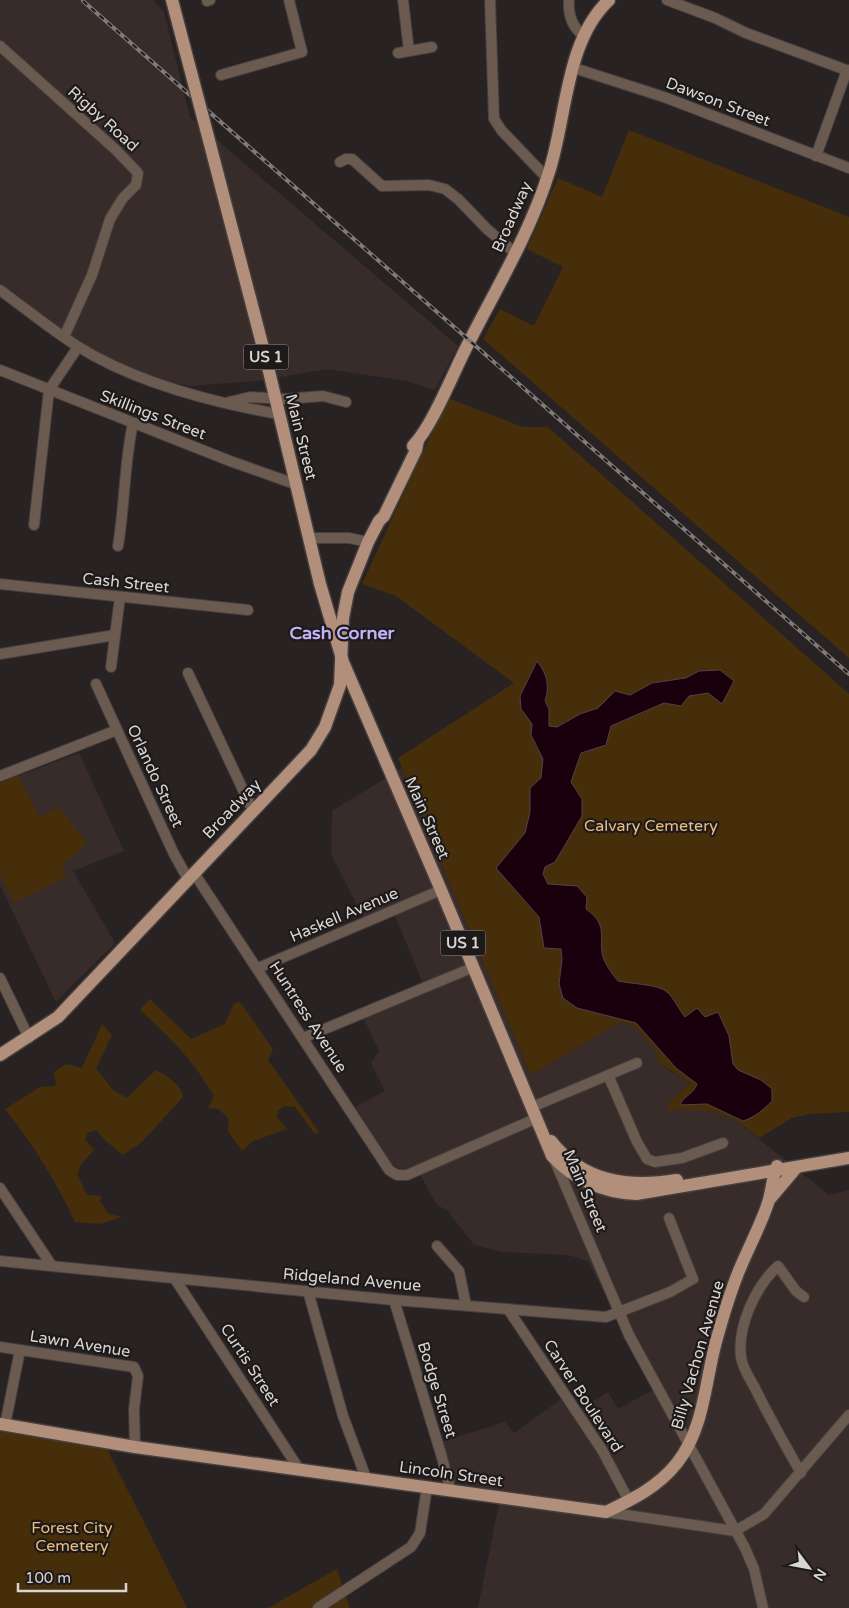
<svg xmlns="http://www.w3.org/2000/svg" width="849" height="1608" font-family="'Varela Round',sans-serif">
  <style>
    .built { fill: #372c29 }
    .green { fill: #472e0a }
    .water { fill: #1a000d; stroke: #534049 }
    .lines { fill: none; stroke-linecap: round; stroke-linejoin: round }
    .minor-casing { stroke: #443f3e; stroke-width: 12 }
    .major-casing { stroke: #443f3e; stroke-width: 15 }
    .minor { stroke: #6b5a50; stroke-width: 10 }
    .major { stroke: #b28f7a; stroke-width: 12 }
    .rail-casing { stroke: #7f7b7a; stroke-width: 4 }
    .rail { stroke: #1e1a19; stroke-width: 2; stroke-dasharray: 5.5; stroke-linecap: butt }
    .major-bridge-casing { stroke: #443f3e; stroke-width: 15; stroke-linecap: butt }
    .major-bridge { stroke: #b28f7a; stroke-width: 12 }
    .labels { text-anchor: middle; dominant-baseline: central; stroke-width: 4.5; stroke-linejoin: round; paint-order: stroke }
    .shield { fill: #1e1a19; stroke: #a09d9c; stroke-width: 1 }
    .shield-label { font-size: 15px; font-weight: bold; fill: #d8d5d4 }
    .street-label { font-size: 16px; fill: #d8d5d4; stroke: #1e1a19 }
    .park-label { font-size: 16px; fill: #ebbc83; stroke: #1e1a19 }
    .neighbourhood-label { font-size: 18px; font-weight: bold; fill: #bfb4fc; stroke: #1e1a19 }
  </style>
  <rect width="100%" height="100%" fill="#282322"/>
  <g class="built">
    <path d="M0 0H153L164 12 190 117 458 346 435 390 406 381 327 369 257 381 189 386 168 381 138 371 95 351 43 317 0 283Z"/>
    <path d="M79 753 124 851 73 871 115 943 56 1002 0 885V783Z"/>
    <path d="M402 768 451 887 531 1075 620 1022 636 1028 657 1053 664 1067 690 1083 668 1103 669 1110H706L734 1119 829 1195 849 1190V1608H478L499 1504 507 1492 454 1482 441 1442 505 1422 514 1433 563 1398 573 1413 608 1392 618 1409 653 1390 588 1261 568 1255 503 1252 474 1245 447 1210 437 1205 415 1166 401 1170 391 1163 355 1107 385 1091 371 1063 379 1051 364 1019 427 993 395 916 368 927 331 854 332 811Z"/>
  </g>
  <g class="green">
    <path d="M629 130 849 217V658L483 339 500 309 534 326 563 267 527 249 558 178 602 197Z"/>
    <path d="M448 398 523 427H548L849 694V1112L809 1114 792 1118 759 1138 734 1119 706 1110H668V1103L690 1083 658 1062 657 1053 636 1028 620 1022 531 1075 451 887 398 758 514 683 396 596 362 584Z"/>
    <path d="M18 774 39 817 59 807 85 840 83 848 62 865 67 877 14 902 0 874V783Z"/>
    <path d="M150 999 191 1039 225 1024 234 1004 240 1002 273 1049 268 1060 319 1132 315 1134 295 1107 285 1106 278 1110 277 1117 287 1129 253 1141 242 1151 228 1131 229 1119 219 1109 208 1108 214 1096C193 1060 171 1038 140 1010Z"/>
    <path d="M102 1024 112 1035 96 1068 113 1090 127 1098 156 1070C167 1076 181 1084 183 1097L142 1142 123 1155 106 1141 96 1130 87 1133 85 1139 94 1150 82 1163 77 1174 87 1195 101 1196 100 1201 109 1214 122 1217 100 1224 75 1222C56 1181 33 1144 5 1109L40 1087 56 1086 54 1072 66 1064 82 1068Z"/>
    <path d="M0 1424 104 1443 187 1608H0Z"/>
    <path d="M337 1569 350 1608H268Z"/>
  </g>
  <path class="water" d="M537 661C547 674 550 685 545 701L549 709V726L557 727 580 714 598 708 615 691 630 695 652 683 686 678 699 671 720 670 734 681 722 704 708 693 689 696 681 706 664 703 611 726 606 745 581 753 571 782 582 799V816L555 862 545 867 543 874 548 884 577 886 587 897 586 909C612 927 595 941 605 962 608 968 613 975 618 981 631 984 658 984 667 992 674 998 679 1010 685 1017L697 1008 705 1017 718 1012 729 1036 733 1064 738 1070 761 1080 772 1089V1101C763 1110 755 1117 743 1121L707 1104 680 1105C683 1096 693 1095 697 1084L676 1068 636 1023 577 1008 563 998 559 984 562 959 561 949 544 948 539 917 496 868 525 833 530 812V788L541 778 543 759 531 735 532 724 521 709 520 696Z"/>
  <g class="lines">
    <g class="minor-casing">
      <g id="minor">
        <path d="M403 0 409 51"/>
        <path d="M490 0 494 119 502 131 547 178"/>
        <path d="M569 0C568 14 571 26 583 35"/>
        <path d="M667 0 715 18 746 33 849 71"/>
        <path d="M207 1 210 0"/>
        <path d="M0 46 116 150 138 173 136 185 123 198 110 219 92 275 64 337"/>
        <path d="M398 53 432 47"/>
        <path d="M574 68 664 97 849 168"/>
        <path d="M221 75 302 52 289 0"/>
        <path d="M816 156 847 70"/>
        <path d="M340 162 346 159H352L382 186 429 185 445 189 458 199 487 229 515 253"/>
        <path d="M0 290C26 309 50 329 77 346 136 383 210 402 278 414"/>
        <path d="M0 370 230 461 295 484"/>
        <path d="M229 402 250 397 285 399 323 396 346 402"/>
        <path d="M34 525 49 390 78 347"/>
        <path d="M309 538H349L368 542"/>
        <path d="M118 546C125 505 124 464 133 423"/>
        <path d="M0 584 248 610"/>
        <path d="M0 654 115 635"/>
        <path d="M111 667 120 597"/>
        <path d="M188 673 253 811"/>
        <path d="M96 684 174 854 188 879"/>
        <path d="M0 776 117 730"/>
        <path d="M194 873 389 1170 397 1175H407L537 1118"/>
        <path d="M258 968 441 890"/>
        <path d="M0 978 29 1038"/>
        <path d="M303 1038 474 967"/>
        <path d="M608 1075 637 1142 647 1159 655 1162 682 1158 723 1143"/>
        <path d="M532 1107 637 1063"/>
        <path d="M554 1159 629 1335 745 1548 754 1569 763 1608"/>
        <path d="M0 1188 52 1266"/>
        <path d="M437 1246 459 1271 466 1305"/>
        <path d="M0 1261 394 1300 606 1317 670 1292 693 1279 669 1218"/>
        <path d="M175 1279 299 1469"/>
        <path d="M308 1291 343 1416 366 1478"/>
        <path d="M394 1300 441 1454 449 1484 448 1490"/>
        <path d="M508 1309 602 1450 629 1501"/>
        <path d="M0 1347 134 1367 138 1376 134 1409 135 1447"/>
        <path d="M5 1425 20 1350"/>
        <path d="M801 1473C785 1445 769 1417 755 1388 750 1379 742 1367 741 1357 737 1326 756 1286 778 1266L796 1291 804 1297"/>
        <path d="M606 1512 735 1531 764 1514 849 1415"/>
        <path d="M318 1608 411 1547 420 1533 427 1487"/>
      </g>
    </g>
    <g class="major-casing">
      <g id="major">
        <path d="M172 0 192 76"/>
        <path d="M206 129 267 363 320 584 343 662 441 890 552 1156C574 1180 604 1193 636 1194L849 1158"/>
        <path d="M413 446C432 426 452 376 465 350 494 292 530 234 549 172 567 117 565 41 609 0"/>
        <path d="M0 1055 58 1017 311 750 325 727 340 685 343 618 348 592 368 542 379 521 384 516 416 450 418 440"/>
        <path d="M551 1141C583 1182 628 1188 677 1180"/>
        <path d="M770 1199 797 1167"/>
        <path d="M0 1424 135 1447 606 1512C633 1499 658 1487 677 1463 705 1428 705 1379 717 1338 724 1313 731 1289 741 1266 750 1245 761 1224 768 1203 772 1190 772 1178 777 1166"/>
      </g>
    </g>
    <use href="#minor" class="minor"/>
    <use href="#major" class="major"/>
    <g class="rail-casing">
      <path id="rail" d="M83 1 849 674"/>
    </g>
    <use href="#rail" class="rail"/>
    <g class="major-bridge-casing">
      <path id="major-bridge" d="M192 76 206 129"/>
    </g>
    <use href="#major-bridge" class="major-bridge"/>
  </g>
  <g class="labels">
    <g class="shield">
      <rect x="243.5" y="344.5" width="45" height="25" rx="4"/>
      <rect x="440.5" y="930.5" width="45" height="25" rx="4"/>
    </g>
    <g class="shield-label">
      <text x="266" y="357">US 1</text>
      <text x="463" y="943">US 1</text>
    </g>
    <g class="street-label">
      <text transform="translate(718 102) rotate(21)">Dawson Street</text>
      <text transform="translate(103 119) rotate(42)">Rigby Road</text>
      <text transform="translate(512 217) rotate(-66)">Broadway</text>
      <text transform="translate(153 415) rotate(21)">Skillings Street</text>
      <text transform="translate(301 437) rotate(76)">Main Street</text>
      <text transform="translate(126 583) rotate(6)">Cash Street</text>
      <text transform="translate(155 776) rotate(65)">Orlando Street</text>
      <text transform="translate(232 809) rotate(-46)">Broadway</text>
      <text transform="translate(427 818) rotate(66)">Main Street</text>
      <text transform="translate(344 915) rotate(-23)">Haskell Avenue</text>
      <text transform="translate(308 1017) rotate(57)">Huntress Avenue</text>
      <text transform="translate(585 1191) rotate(67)">Main Street</text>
      <text transform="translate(352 1280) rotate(5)">Ridgeland Avenue</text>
      <text transform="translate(80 1344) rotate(9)">Lawn Avenue</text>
      <text transform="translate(698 1355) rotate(-74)">Billy Vachon Avenue</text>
      <text transform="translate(250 1365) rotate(57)">Curtis Street</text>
      <text transform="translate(437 1390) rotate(73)">Bodge Street</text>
      <text transform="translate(583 1396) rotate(57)">Carver Boulevard</text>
      <text transform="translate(451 1474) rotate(8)">Lincoln Street</text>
    </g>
    <g class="park-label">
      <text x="651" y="826">Calvary Cemetery</text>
      <text x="72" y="1528">Forest City<tspan x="72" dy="18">Cemetery</tspan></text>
    </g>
    <g class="neighbourhood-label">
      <text x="342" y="633">Cash Corner</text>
    </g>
  </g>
  <g transform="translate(809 1568) rotate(122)" stroke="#1e1a19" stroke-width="4" paint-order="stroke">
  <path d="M0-4L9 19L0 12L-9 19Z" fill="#d8d5d4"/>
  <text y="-8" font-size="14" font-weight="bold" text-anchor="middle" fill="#d8d5d4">N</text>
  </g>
  <path d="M18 1583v8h108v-8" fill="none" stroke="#d8d5d4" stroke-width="2.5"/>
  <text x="25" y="1583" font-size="15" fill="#d8d5d4" stroke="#1e1a19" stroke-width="4" paint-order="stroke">100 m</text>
</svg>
